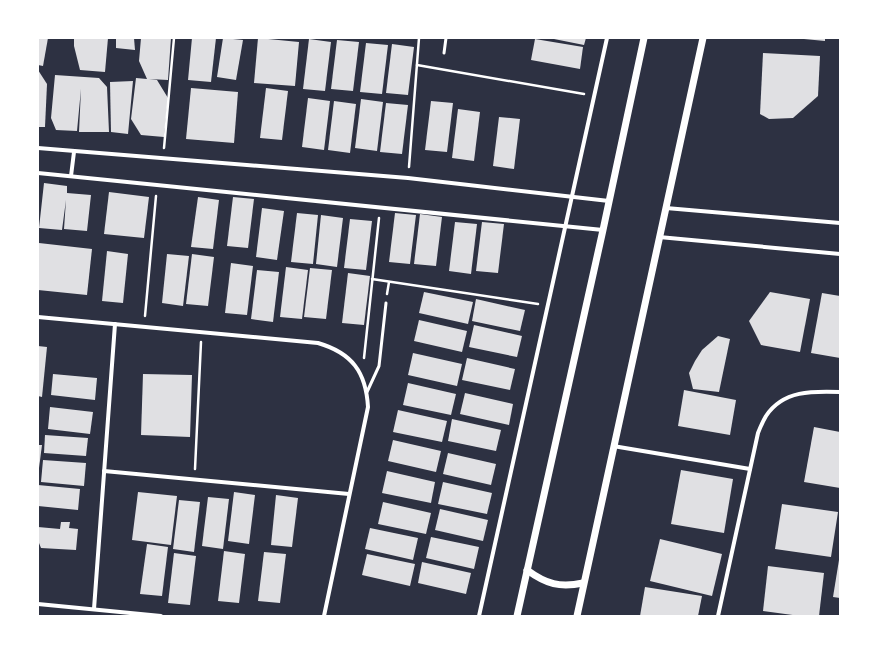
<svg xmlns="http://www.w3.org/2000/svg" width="878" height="654" font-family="Montserrat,sans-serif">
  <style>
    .building { fill: #e0e0e3 }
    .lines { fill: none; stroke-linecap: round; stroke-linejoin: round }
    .path { stroke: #fff; stroke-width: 2.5 }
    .service { stroke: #fff; stroke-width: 3 }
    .minor { stroke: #fff; stroke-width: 4 }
    .tertiary { stroke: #fff; stroke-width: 7 }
  </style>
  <rect width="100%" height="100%" fill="#2d3142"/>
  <g class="building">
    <path d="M38 38H48L43 66 38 65Z"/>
    <path d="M74 38H108L105 72 80 70 74 46Z"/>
    <path d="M116 38H134L135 50 116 48Z"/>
    <path d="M141 38H171L168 80 149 79 157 80 168 98 164 137 141 135 131 119 136 78 147 79 139 61Z"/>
    <path d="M192 38H216L211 82 188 80Z"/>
    <path d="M223 38 243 40 236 80 217 77Z"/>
    <path d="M258 38 299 42 295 86 254 83Z"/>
    <path d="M549 38H586L584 45Z"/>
    <path d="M804 38H825V41L804 39Z"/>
    <path d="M309 39 331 42 325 91 303 89Z"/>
    <path d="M535 39 583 47 580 69 531 60Z"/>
    <path d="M337 40 359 42 353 91 331 89Z"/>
    <path d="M366 43 388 45 382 94 360 92Z"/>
    <path d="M392 44 414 47 408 95 386 93Z"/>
    <path d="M763 53 820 56 818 96 793 118 769 119 760 114Z"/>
    <path d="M38 70 47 84 45 127H38Z"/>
    <path d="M55 75 99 78 107 87 109 132H79L81 89 77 131 56 130 51 118Z"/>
    <path d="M133 81 128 134 111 132 110 82Z"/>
    <path d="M191 88 238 92 234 143 186 139Z"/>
    <path d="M266 88 288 91 282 140 260 138Z"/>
    <path d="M308 98 330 101 324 150 302 147Z"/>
    <path d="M361 99 383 102 377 151 355 148Z"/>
    <path d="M334 101 356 104 350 153 328 150Z"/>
    <path d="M431 101 453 103 447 152 425 150Z"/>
    <path d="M386 103 408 105 402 154 380 152Z"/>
    <path d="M458 109 480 112 474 161 452 158Z"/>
    <path d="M499 117 520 119 514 169 493 166Z"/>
    <path d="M44 183 67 186V193L91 195 87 231 64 229 66 200 62 230 39 228Z"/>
    <path d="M109 192 149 197 144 238 104 234Z"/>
    <path d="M198 197 219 200 213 249 191 247Z"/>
    <path d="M233 197 254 199 248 248 227 246Z"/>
    <path d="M262 208 284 211 277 260 256 257Z"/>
    <path d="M297 213 318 215 313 264 291 262Z"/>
    <path d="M395 213 416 215 410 264 389 262Z"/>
    <path d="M420 214 442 217 436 266 414 264Z"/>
    <path d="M321 215 343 218 337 267 316 264Z"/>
    <path d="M350 219 372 221 366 270 344 268Z"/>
    <path d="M455 222 477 224 471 274 449 271Z"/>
    <path d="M482 222 504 224 498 273 476 271Z"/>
    <path d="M39 243 92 249 87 295 38 290Z"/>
    <path d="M107 251 128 254 123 303 102 301Z"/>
    <path d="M167 254 189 256 183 306 162 303Z"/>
    <path d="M192 254 214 257 208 306 186 304Z"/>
    <path d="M231 263 253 266 247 315 225 313Z"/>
    <path d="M286 267 308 270 302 319 280 317Z"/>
    <path d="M310 268 332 270 326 319 304 317Z"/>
    <path d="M257 270 279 272 273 322 251 319Z"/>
    <path d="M348 273 370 276 364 325 342 323Z"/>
    <path d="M424 292 473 302 468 324 419 313Z"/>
    <path d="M770 292 810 299 800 352 761 345 749 321Z"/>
    <path d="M822 293 840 296V358L811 353Z"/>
    <path d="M476 299 525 310 520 331 472 321Z"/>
    <path d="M419 320 467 331 462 352 414 341Z"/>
    <path d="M474 325 522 336 517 357 469 347Z"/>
    <path d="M718 336 730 339 719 392 693 389 689 373 695 361 702 350Z"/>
    <path d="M38 346 47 347 42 397 38 396Z"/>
    <path d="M413 353 462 364 457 386 408 375Z"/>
    <path d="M467 358 515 369 510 390 462 380Z"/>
    <path d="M53 374 97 378 95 400 51 395Z"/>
    <path d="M143 374 192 375 190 437 141 435Z"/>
    <path d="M408 383 456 394 451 415 403 405Z"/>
    <path d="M684 390 736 400 730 435 678 426Z"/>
    <path d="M465 393 513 404 509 425 460 414Z"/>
    <path d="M50 407 93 412 90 434 48 429Z"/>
    <path d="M398 410 447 421 442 442 393 432Z"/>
    <path d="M452 419 501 430 496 451 448 441Z"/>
    <path d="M814 427 840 432V488L804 482Z"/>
    <path d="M45 435 88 438 86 456 44 453Z"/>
    <path d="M393 440 441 451 436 472 388 461Z"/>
    <path d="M38 445H42L39 468H38Z"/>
    <path d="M448 453 496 464 491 485 443 474Z"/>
    <path d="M43 460 86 463 84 486 41 482Z"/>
    <path d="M681 470 733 479 724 533 671 524Z"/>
    <path d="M387 471 435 482 431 503 382 493Z"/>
    <path d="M443 482 492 493 487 514 438 504Z"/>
    <path d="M38 485 80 489 78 510 38 506Z"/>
    <path d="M138 492 177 496 171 545 132 540Z"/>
    <path d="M234 492 255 495 249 544 228 541Z"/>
    <path d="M276 495 298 498 292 547 271 545Z"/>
    <path d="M208 497 229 499 223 549 202 546Z"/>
    <path d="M179 500 200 502 194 552 173 549Z"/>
    <path d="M383 502 431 513 426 534 378 524Z"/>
    <path d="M782 504 838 512 831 557 775 549Z"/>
    <path d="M440 509 488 520 483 541 435 530Z"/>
    <path d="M61 522H70L69 528 78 529 76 550 41 548 39 543H38V527L60 529Z"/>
    <path d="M370 528 418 538 413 560 365 549Z"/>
    <path d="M431 537 479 547 474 569 426 558Z"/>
    <path d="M660 539 722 554 712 596 650 581Z"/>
    <path d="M147 544 168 547 162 596 140 594Z"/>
    <path d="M224 551 245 554 239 603 218 601Z"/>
    <path d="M264 552 286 554 280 603 258 601Z"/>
    <path d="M174 553 196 556 190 605 168 603Z"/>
    <path d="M367 554 415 564 410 586 362 575Z"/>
    <path d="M839 560H840V598L833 597Z"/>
    <path d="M422 562 471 573 466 594 418 583Z"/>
    <path d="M768 566 824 573 819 616H800L763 611Z"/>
    <path d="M645 587 702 596 698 616H640Z"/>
  </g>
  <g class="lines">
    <g class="path">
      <path d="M417 65 584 94"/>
      <path d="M164 148 174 38"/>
      <path d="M409 167 419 38"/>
      <path d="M372 279 538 304"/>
      <path d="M387 294 389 282"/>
      <path d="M145 316 156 196"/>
      <path d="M364 358 379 218"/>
      <path d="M195 469 201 342"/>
    </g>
    <g class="service">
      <path d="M444 53 446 38"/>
      <path d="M367 392 379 366 386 303"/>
    </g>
    <g class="minor">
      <path d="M38 148 408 178 609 201"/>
      <path d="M38 173 603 230"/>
      <path d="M71 176 74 152"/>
      <path d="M666 208 840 223"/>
      <path d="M659 237 840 254"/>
      <path d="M38 317 318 343C352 353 366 372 368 407L324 616"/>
      <path d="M613 446 750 469"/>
      <path d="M104 471 349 494"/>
      <path d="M38 604 161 616"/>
      <path d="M94 609 115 324"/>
      <path d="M479 616 607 38"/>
      <path d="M718 616 758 433C760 428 763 421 766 416 783 390 813 391 840 392"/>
    </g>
    <g class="tertiary">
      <path d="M527 570C546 584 560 588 583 583"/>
      <path d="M517 616 603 230 644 38"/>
      <path d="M577 616 703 38"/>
    </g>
  </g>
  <rect width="878" height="654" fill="none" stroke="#ffffff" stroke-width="78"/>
</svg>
